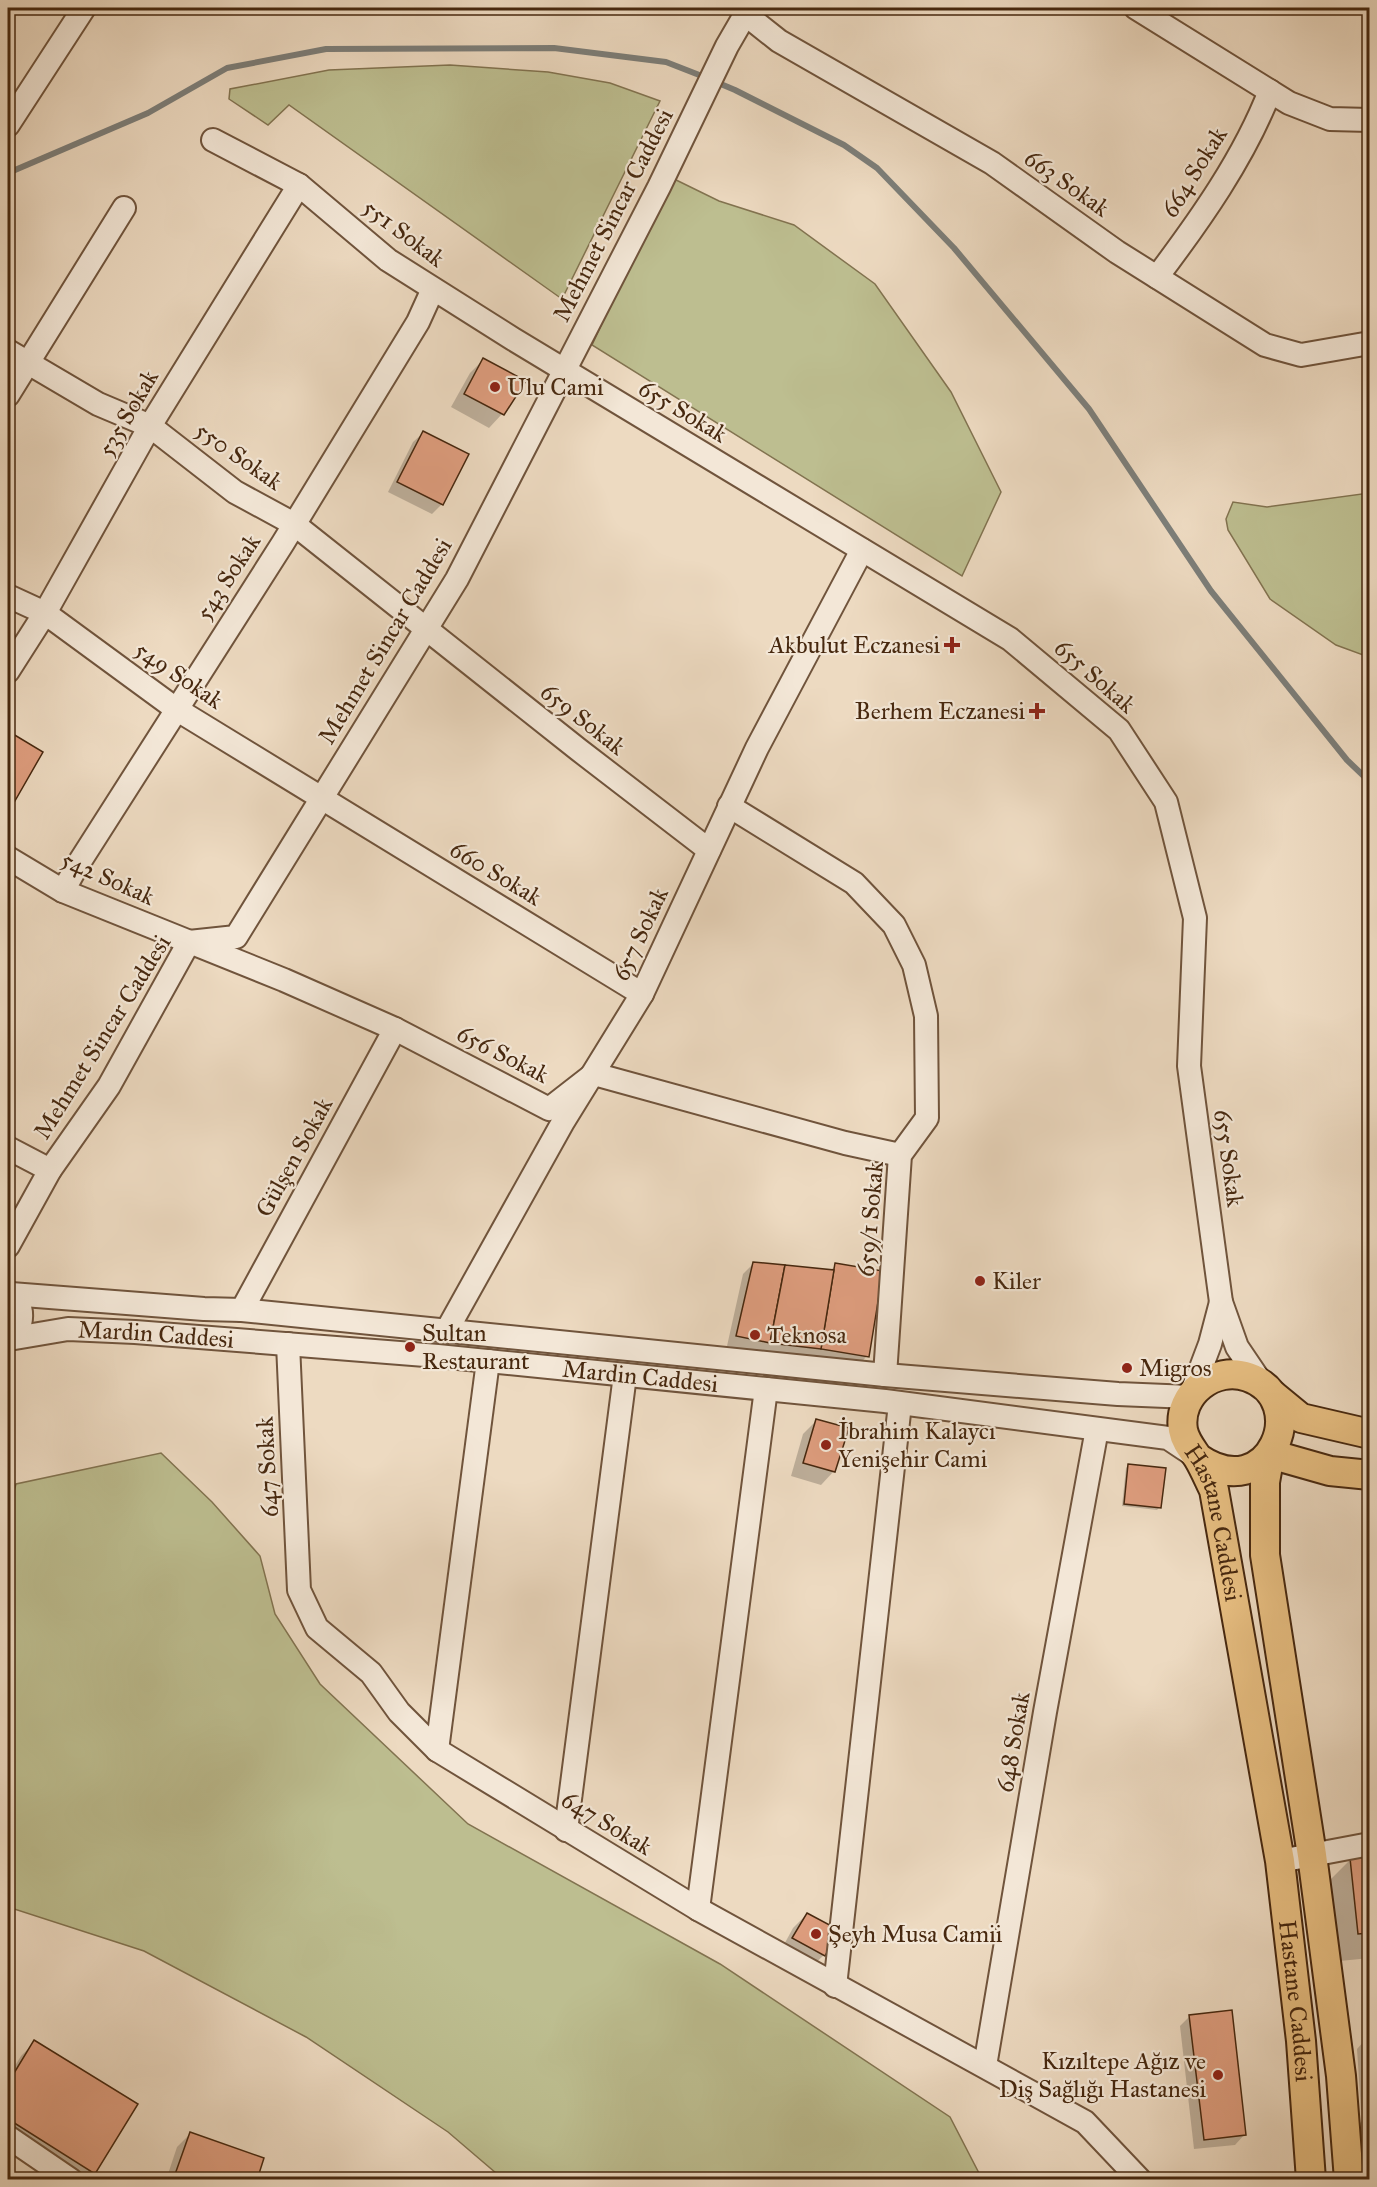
<svg xmlns="http://www.w3.org/2000/svg" width="1377" height="2187" font-family="'IM FELL Great Primer',serif">
  <style>
    .green { fill: #bdbe90; stroke: #827350; stroke-width: 1.5 }
    .shadow { fill: #0003 }
    .lines { fill: none; stroke-linecap: round; stroke-linejoin: round }
    .stream { stroke: #7c7e79; stroke-width: 6 }
    .building { fill: #de9d7e; stroke: #47280f; stroke-width: 1.5 }
    .minor-casing { stroke: #70543c; stroke-width: 26 }
    .major-casing { stroke: #47280f; stroke-width: 32 }
    .minor { stroke: #f3e7d7; stroke-width: 22 }
    .major { stroke: #e6bd80; stroke-width: 28 }
    .poi-dot { fill: #8f2418; stroke: #f3e7d7; stroke-width: 2 }
    .labels { text-anchor: middle; dominant-baseline: central; stroke-width: 4.5; stroke-linejoin: round; paint-order: stroke }
    .street-label { font-size: 24px; fill: #47280f; stroke: #f3e7d7 }
    .poi-label { font-size: 24px; fill: #47280f; stroke: #f3e7d7; text-anchor: start }
  </style>
  <rect width="100%" height="100%" fill="#eddac1"/>
  <filter id="stains"><feTurbulence type="fractalNoise" baseFrequency=".00333" numOctaves="4"/><feColorMatrix values="0 0 0 0 .2 0 0 0 0 .09 0 0 0 0 .02 0 0 0 .5 -.17"/></filter>
  <radialGradient id="worn" r=".72"><stop offset=".6" stop-color="#630" stop-opacity="0"/><stop offset="1" stop-color="#630" stop-opacity=".3"/></radialGradient>
  <g class="green">
    <path d="M450 65 548 72 610 83 660 101 562 299 289 105 268 125 229 99 230 89 329 70Z"/>
    <path d="M670 177 719 201 794 225 875 284 951 392 1001 492 962 576 592 345Z"/>
    <path d="M1369 493 1370 649 1363 655 1336 645 1270 599 1228 530 1226 519 1233 502 1267 507Z"/>
    <path d="M161 1453 212 1502 260 1556 275 1614 320 1684 468 1824 720 1964 950 2117 982 2179H503L448 2132 306 2037 144 1951 8 1907V1513L16 1484Z"/>
  </g>
  <g class="shadow">
    <path d="M484 359 524 382 502 414 489 428 451 407 470 373Z"/>
    <path d="M423 433 442 504 432 514 388 492 413 442Z"/>
    <path d="M8 733 41 752 8 811Z"/>
    <path d="M753 1264 830 1271 836 1265 867 1356 839 1385 742 1371 746 1350 727 1346 743 1274Z"/>
    <path d="M817 1420 834 1471 821 1485 791 1476 803 1434Z"/>
    <path d="M1128 1465 1160 1507 1157 1510 1122 1506 1126 1468Z"/>
    <path d="M1370 1857V1958L1330 1962 1322 1888 1351 1859Z"/>
    <path d="M807 1914 824 1955 810 1968 780 1952 793 1928Z"/>
    <path d="M1370 1996V2109L1361 2110 1357 2049 1366 2039 1363 2002Z"/>
    <path d="M1190 2016 1245 2134 1235 2145 1194 2149 1180 2026Z"/>
    <path d="M35 2042 94 2173 87 2180H70L8 2141V2077L21 2056Z"/>
    <path d="M1368 2115H1370V2180H1356L1366 2169H1351L1348 2135Z"/>
    <path d="M190 2134 255 2180H166L177 2147Z"/>
  </g>
  <g class="lines">
    <g class="stream">
      <path d="M716 82 735 90 844 145 877 168 954 248 1089 409 1211 591 1347 760 1370 782"/>
      <path d="M8 173 148 113 227 68 326 49 554 48 666 62 707 78"/>
    </g>
  </g>
  <g class="building">
    <path d="M483 358 526 381 504 415 464 394Z"/>
    <path d="M423 431 469 454 443 505 397 482Z"/>
    <path d="M8 731 43 752 8 813Z"/>
    <path d="M753 1262 785 1265 770 1343 736 1336Z"/>
    <path d="M835 1263 883 1271 869 1357 821 1349Z"/>
    <path d="M785 1265 834 1270 821 1349 770 1343Z"/>
    <path d="M816 1419 849 1428 835 1472 803 1463Z"/>
    <path d="M1128 1464 1166 1468 1161 1508 1124 1504Z"/>
    <path d="M1370 1856V1933L1358 1934 1350 1858Z"/>
    <path d="M807 1913 839 1930 825 1956 792 1938Z"/>
    <path d="M1232 2010 1246 2135 1204 2140 1189 2015Z"/>
    <path d="M34 2040 138 2104 95 2174 8 2119V2083Z"/>
    <path d="M190 2132 264 2158 257 2180H173Z"/>
  </g>
  <g class="lines">
    <g class="minor-casing">
      <g id="minor">
        <path d="M741 8 745 14 779 41 992 163 1117 252 1265 345 1301 355 1370 343"/>
        <path d="M1136 8 1289 103 1330 119 1370 120"/>
        <path d="M8 125 84 8"/>
        <path d="M213 140 299 185 388 260 513 339 1010 639 1119 730 1166 802 1195 918 1189 1066 1221 1302 1237 1347 1262 1384"/>
        <path d="M1157 277C1200 220 1244 158 1270 91"/>
        <path d="M8 351 98 404 150 426 235 492 294 524 579 750 709 850"/>
        <path d="M8 395 124 208"/>
        <path d="M8 596 45 613 176 709 642 994"/>
        <path d="M8 671 45 613 150 426 299 185"/>
        <path d="M729 806 854 883 894 925 914 965 926 1016 927 1118 900 1155 885 1375"/>
        <path d="M8 858 63 891 284 980 395 1029 549 1109 594 1074 845 1143 900 1155"/>
        <path d="M63 891 77 866 283 543 418 322 433 289"/>
        <path d="M8 1148 50 1170"/>
        <path d="M8 1246 50 1170 109 1086 189 942 236 937 457 579 659 187 727 46 749 8"/>
        <path d="M8 1292C26 1305 25 1327 8 1340"/>
        <path d="M11 1294 204 1309 242 1310 885 1375 1118 1394 1190 1397 1210 1344 1221 1302"/>
        <path d="M242 1310 395 1029"/>
        <path d="M447 1330 563 1122 642 994 757 748 862 550"/>
        <path id="s1" d="M9 1339 68 1329 135 1332 438 1356 885 1401 1168 1438 1195 1456"/>
        <path d="M288 1344 299 1590 317 1628 371 1673 399 1712 437 1750 698 1909 1085 2122 1140 2180"/>
        <path d="M437 1750 488 1361"/>
        <path d="M566 1830 625 1375"/>
        <path d="M1280 1861 1370 1844"/>
        <path d="M698 1909 766 1389"/>
        <path d="M835 1986 900 1404"/>
        <path d="M985 2066 1045 1712 1097 1429"/>
        <path d="M8 2137 71 2180"/>
      </g>
    </g>
    <g class="major-casing">
      <g id="major">
        <path d="M1273 1395 1301 1418 1370 1434"/>
        <path d="M1270 1454 1265 1482V1555L1312 1855 1341 2076 1349 2180"/>
        <path d="M1270 1454 1330 1471 1370 1475"/>
        <path id="s2" d="M1198 1458C1270 1508 1313 1400 1248 1377 1215 1365 1177 1394 1183 1430 1185 1441 1192 1449 1198 1458 1204 1468 1209 1480 1214 1490L1280 1861 1301 2041 1311 2180"/>
      </g>
    </g>
    <use href="#minor" class="minor"/>
    <use href="#major" class="major"/>
  </g>
  <g class="poi-dot">
    <circle cx="495" cy="387" r="6"/>
    <path d="M949 636h6v6h6v6h-6v6h-6v-6h-6v-6h6z"/>
    <path d="M1034 702h6v6h6v6h-6v6h-6v-6h-6v-6h6z"/>
    <circle cx="980" cy="1281" r="6"/>
    <circle cx="755" cy="1335" r="6"/>
    <circle cx="410" cy="1347" r="6"/>
    <circle cx="1127" cy="1368" r="6"/>
    <circle cx="826" cy="1445" r="6"/>
    <circle cx="816" cy="1934" r="6"/>
    <circle cx="1218" cy="2075" r="6"/>
  </g>
  <g class="labels">
    <g class="street-label">
      <text transform="translate(1194 172) rotate(-58)">664 Sokak</text>
      <text transform="translate(1067 183) rotate(35)">663 Sokak</text>
      <text transform="translate(613 215) rotate(-63)">Mehmet Sincar Caddesi</text>
      <text transform="translate(404 233) rotate(37)">551 Sokak</text>
      <text transform="translate(683 411) rotate(31)">655 Sokak</text>
      <text transform="translate(128 413) rotate(-60)">535 Sokak</text>
      <text transform="translate(239 456) rotate(35)">550 Sokak</text>
      <text transform="translate(228 577) rotate(-57)">543 Sokak</text>
      <text transform="translate(385 641) rotate(-59)">Mehmet Sincar Caddesi</text>
      <text transform="translate(179 675) rotate(34)">549 Sokak</text>
      <text transform="translate(1095 676) rotate(41)">655 Sokak</text>
      <text transform="translate(583 719) rotate(38)">659 Sokak</text>
      <text transform="translate(496 873) rotate(31)">660 Sokak</text>
      <text transform="translate(108 878) rotate(24)">542 Sokak</text>
      <text transform="translate(640 934) rotate(-65)">657 Sokak</text>
      <text transform="translate(102 1037) rotate(-58)">Mehmet Sincar Caddesi</text>
      <text transform="translate(503 1054) rotate(27)">656 Sokak</text>
      <text transform="translate(294 1157) rotate(-61)">Gülşen Sokak</text>
      <text transform="translate(1229 1158) rotate(82)">655 Sokak</text>
      <text transform="translate(870 1219) rotate(-85)">659/1 Sokak</text>
      <text stroke="none"><textPath href="#s1" startOffset="148">Mardin Caddesi</textPath></text>
      <text stroke="none"><textPath href="#s1" startOffset="634">Mardin Caddesi</textPath></text>
      <text transform="translate(267 1467) rotate(-93)">647 Sokak</text>
      <text stroke="none"><textPath href="#s2" startOffset="372">Hastane Caddesi</textPath></text>
      <text transform="translate(1013 1742) rotate(-80)">648 Sokak</text>
      <text transform="translate(607 1823) rotate(31)">647 Sokak</text>
      <text stroke="none"><textPath href="#s2" startOffset="858">Hastane Caddesi</textPath></text>
    </g>
    <g class="poi-label">
      <text x="507" y="387">Ulu Cami</text>
      <text x="940" y="645" text-anchor="end">Akbulut Eczanesi</text>
      <text x="1025" y="711" text-anchor="end">Berhem Eczanesi</text>
      <text x="992" y="1281">Kiler</text>
      <text x="422" y="1333">Sultan<tspan x="422" dy="28">Restaurant</tspan></text>
      <text x="767" y="1335">Teknosa</text>
      <text x="1139" y="1368">Migros</text>
      <text x="838" y="1431">İbrahim Kalaycı<tspan x="838" dy="28">Yenişehir Cami</tspan></text>
      <text x="828" y="1934">Şeyh Musa Camii</text>
      <text x="1206" y="2061" text-anchor="end">Kızıltepe Ağız ve<tspan x="1206" dy="28">Diş Sağlığı Hastanesi</tspan></text>
    </g>
  </g>
  <rect width="1377" height="2187" fill="none" stroke="#eddac1" stroke-width="30"/>
  <rect x="9" y="9" width="1359" height="2169" fill="none" stroke="#47280f" stroke-width="3"/>
  <rect x="15" y="15" width="1347" height="2157" fill="none" stroke="#47280f" stroke-width="1.5"/>
  <rect width="100%" height="100%" filter="url(#stains)"/>
  <rect width="100%" height="100%" fill="url(#worn)"/>
</svg>
